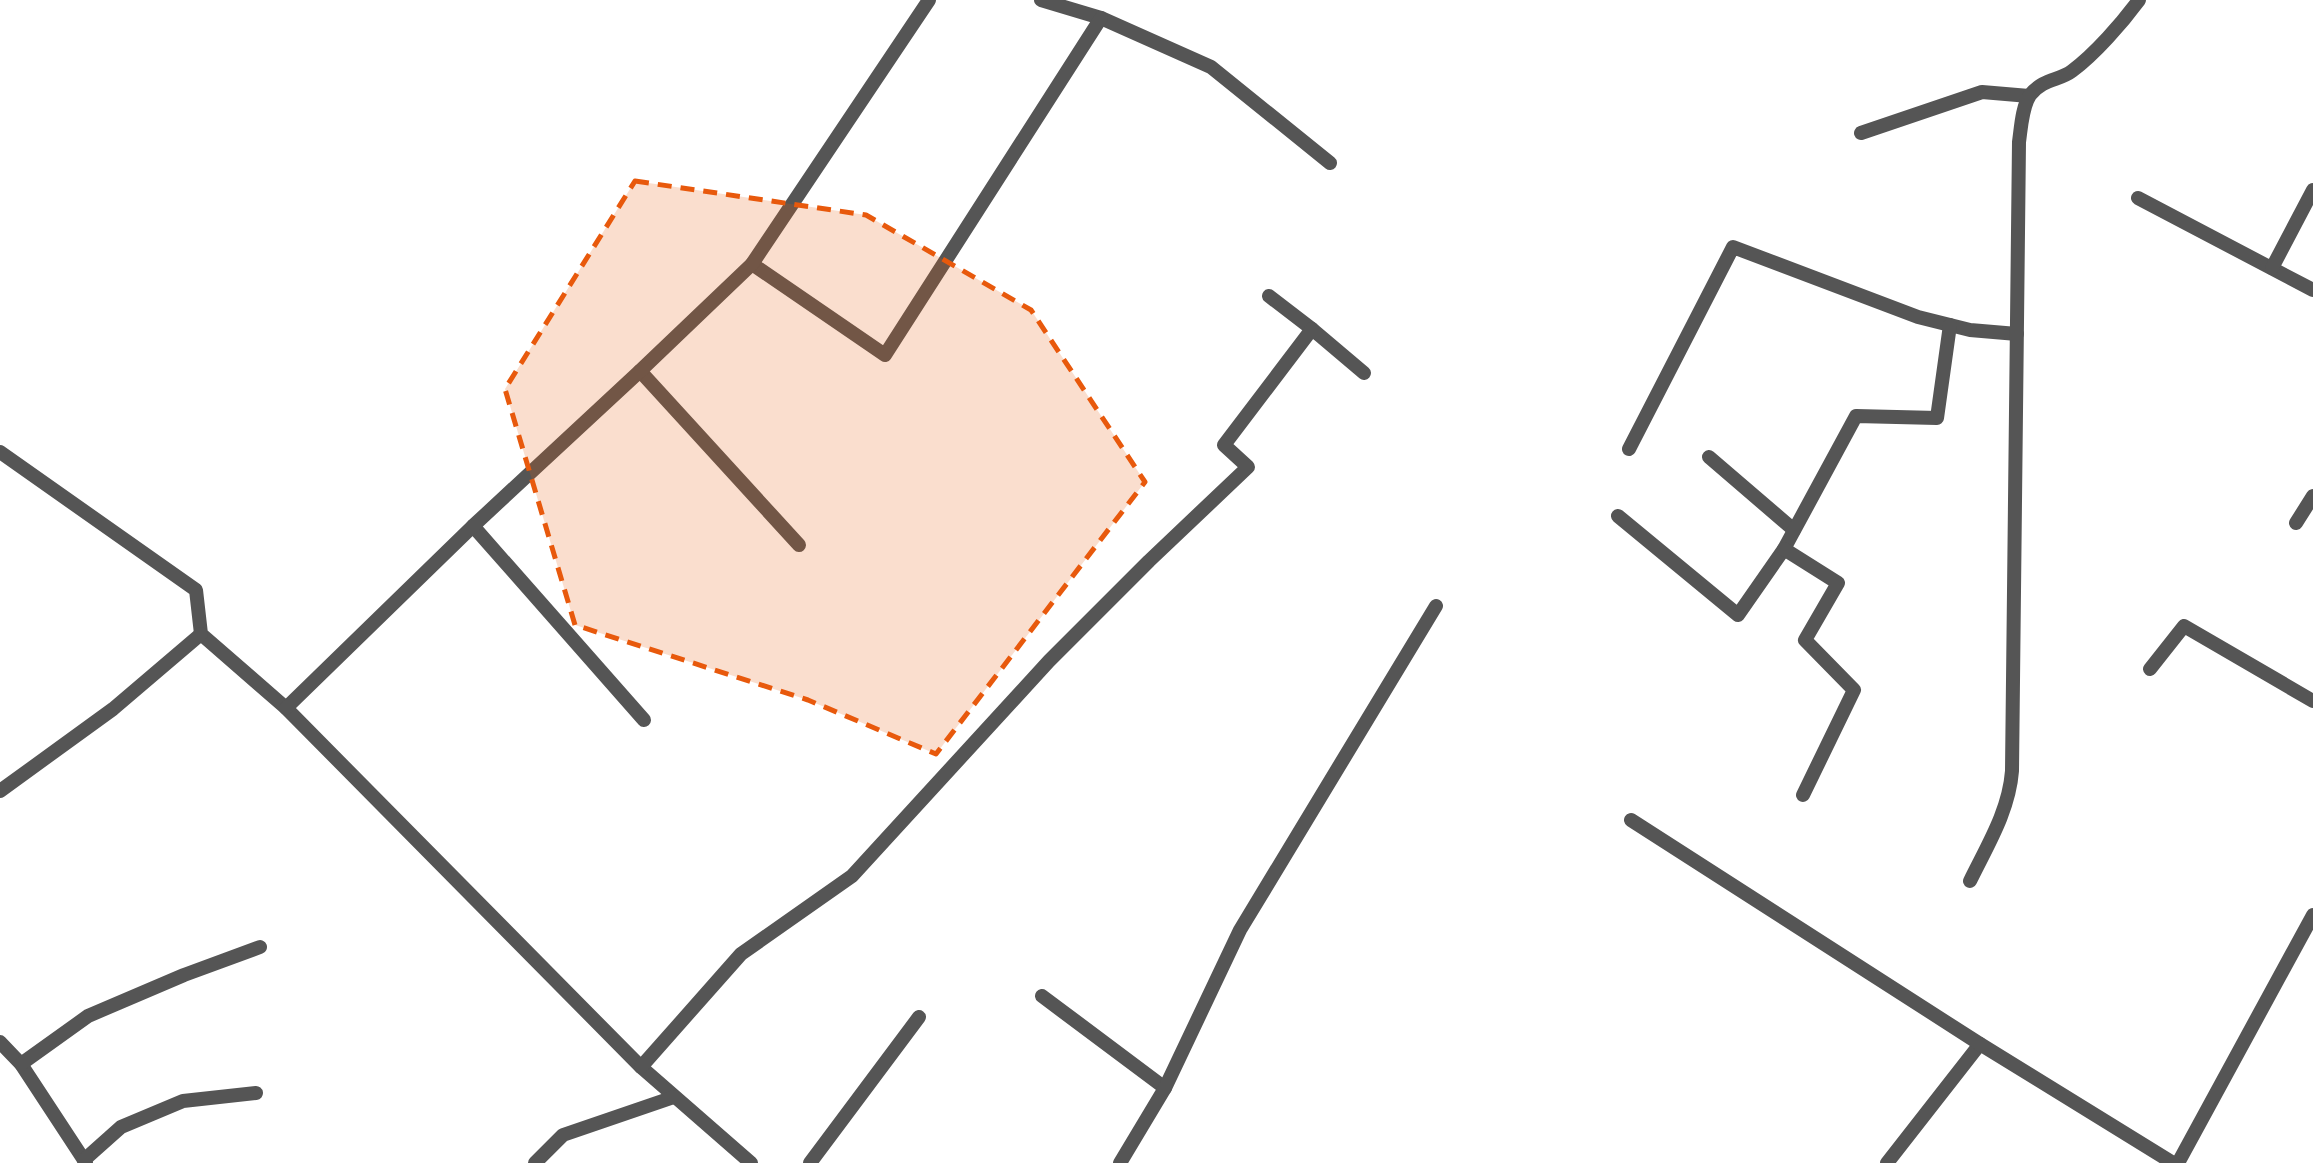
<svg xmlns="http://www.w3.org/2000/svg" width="2313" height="1163" font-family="'Varela Round',sans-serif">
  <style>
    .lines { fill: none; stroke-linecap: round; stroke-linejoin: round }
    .lane { stroke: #555; stroke-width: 14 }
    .street { stroke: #555; stroke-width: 14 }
    .marked { fill: #e8590c; fill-opacity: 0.2; stroke: #e8590c; stroke-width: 5; stroke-dasharray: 14 9; stroke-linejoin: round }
  </style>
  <rect width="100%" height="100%" fill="#fff"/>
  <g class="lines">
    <g class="lane">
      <path d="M2296 523 2313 496"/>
      <path d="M2150 669 2184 626 2313 701"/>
      <path d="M1887 1163 1980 1044"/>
      <path d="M2178 1163 2313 915"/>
    </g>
    <g class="street">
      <path d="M1041 0 1101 18 1211 67 1330 163"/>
      <path d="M1861 133 1982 92 2029 96"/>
      <path d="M2138 198 2313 290"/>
      <path d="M752 264 885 355 1101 18"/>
      <path d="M2272 268 2313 190"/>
      <path d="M1269 296 1312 329"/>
      <path d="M640 371 799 545"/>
      <path d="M1629 449 1733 247 1918 317 1970 330 2017 334"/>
      <path d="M0 452 196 590 201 634 286 708 641 1067 751 1163"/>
      <path d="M1709 457 1794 530"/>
      <path d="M1618 516 1738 615 1784 549 1856 416 1937 418 1950 325"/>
      <path d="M473 526 644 720"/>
      <path d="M1784 549 1838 583 1805 640 1854 690 1803 795"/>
      <path d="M286 708 473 526 640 371 752 264 929 0"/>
      <path d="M0 791 113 709 201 634"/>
      <path d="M1631 820 1980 1044 2173 1163"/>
      <path d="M1970 881C1987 846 2009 811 2012 771L2019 142C2021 128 2022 107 2030 95 2044 78 2059 81 2072 71 2095 54 2122 23 2139 0"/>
      <path d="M1042 996 1165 1088"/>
      <path d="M0 1042 21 1064 86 1163"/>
      <path d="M21 1064 88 1016 184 975 260 947"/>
      <path d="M641 1067 741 954 852 876 1049 661 1149 561 1248 467 1224 445 1312 329 1364 373"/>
      <path d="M84 1160 121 1127 183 1101 256 1093"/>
      <path d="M535 1163 563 1135 674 1097"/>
      <path d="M810 1163 919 1017"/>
      <path d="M1120 1163 1165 1088 1240 930 1436 606"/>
    </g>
  </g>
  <path class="marked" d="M635 181 866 215 1031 310 1145 482 936 754 808 700 575 625 505 389Z"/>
</svg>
